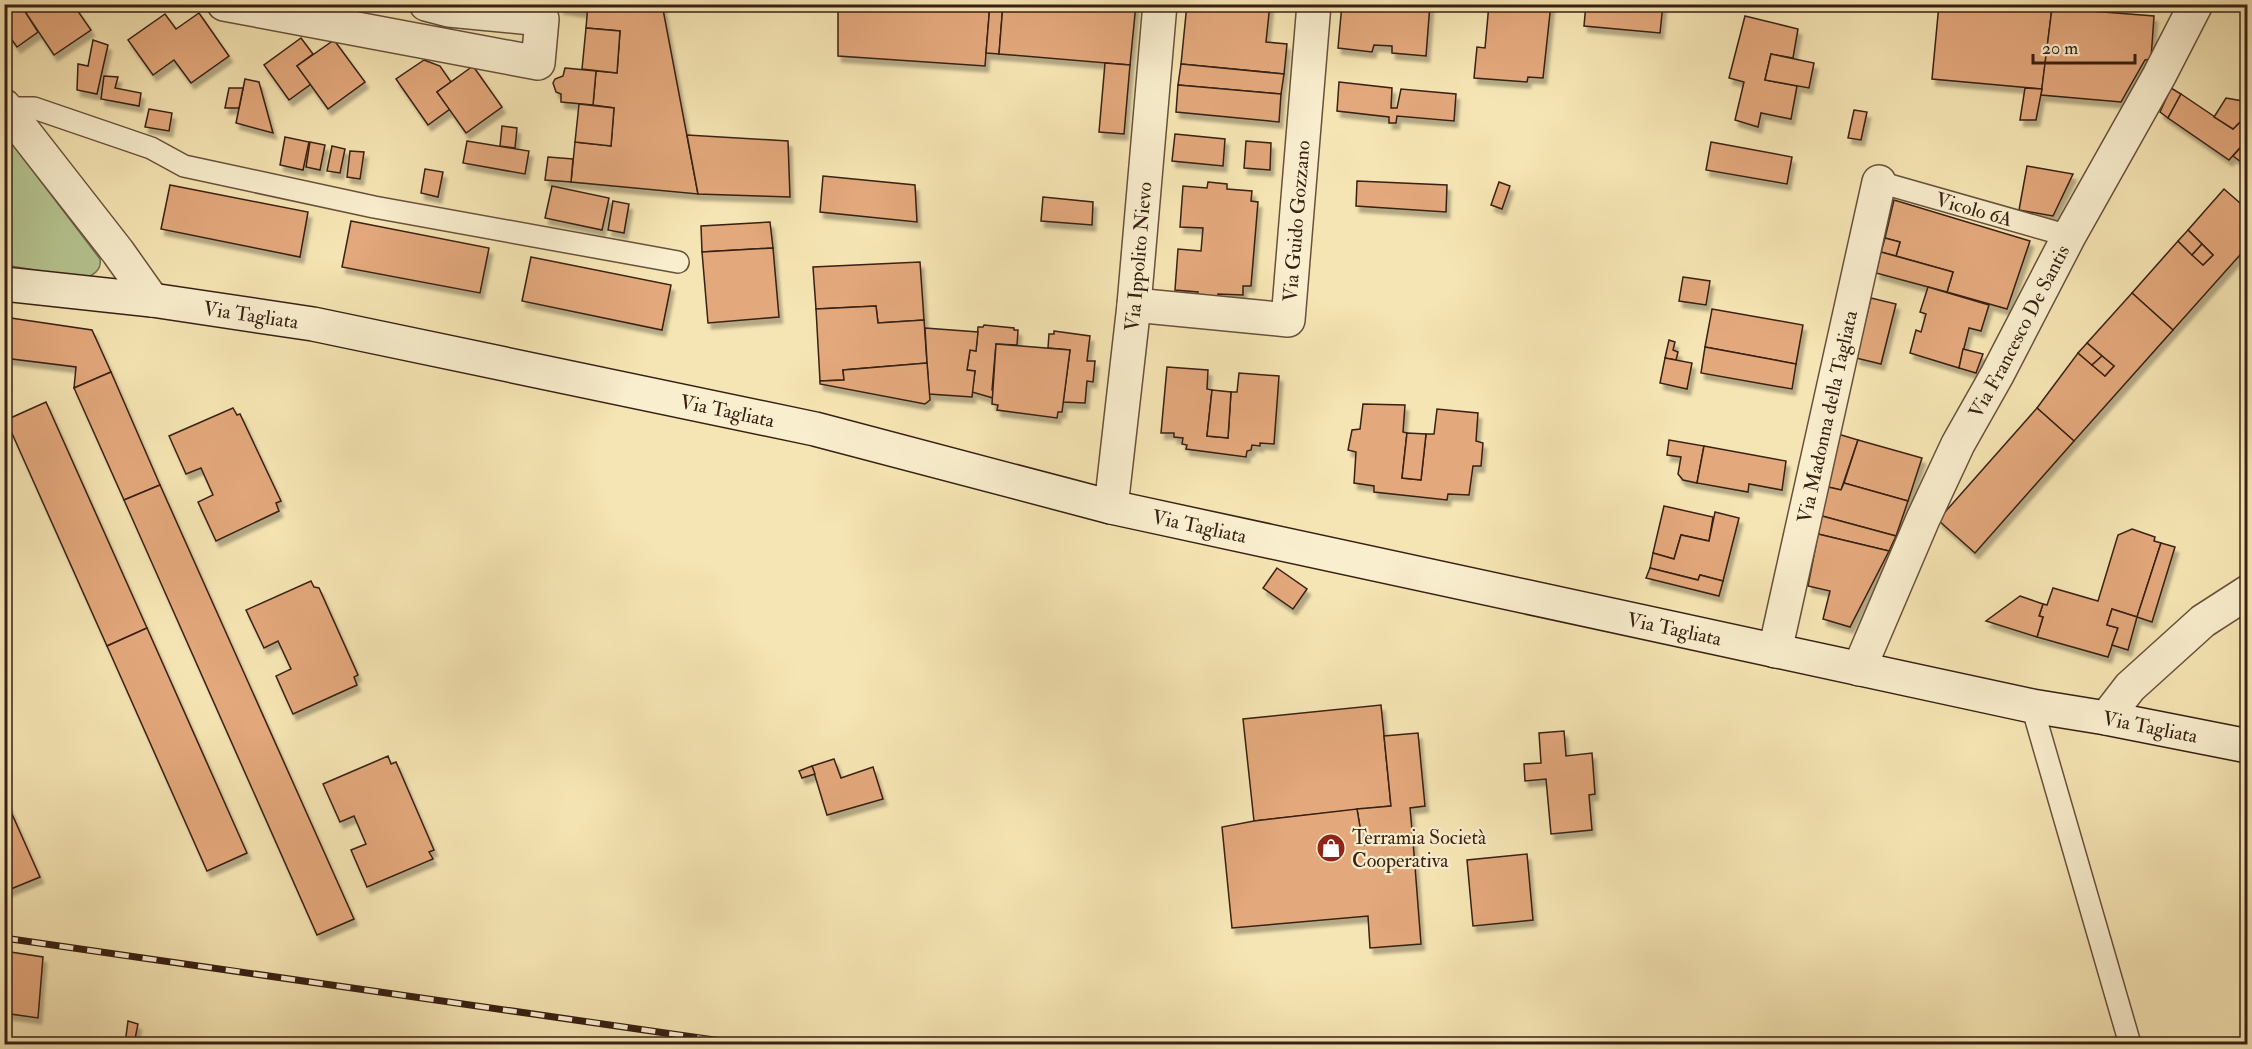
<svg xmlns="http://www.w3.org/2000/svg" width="2252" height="1049" font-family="'IM FELL Double Pica',serif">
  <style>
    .green { fill: #b6c692; stroke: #777352; stroke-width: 1.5 }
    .building { fill: #e3a87b; stroke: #382013; stroke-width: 1.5; filter: url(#shadow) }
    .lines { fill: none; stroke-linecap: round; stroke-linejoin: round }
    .lane-casing { stroke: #68513b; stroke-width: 24 }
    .street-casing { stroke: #68513b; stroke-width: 36 }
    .secondary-casing { stroke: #382013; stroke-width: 36 }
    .lane { stroke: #f9eece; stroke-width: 21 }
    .street { stroke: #f9eece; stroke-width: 33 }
    .secondary { stroke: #f9eece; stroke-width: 33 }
    .rail-casing { stroke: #382013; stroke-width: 7 }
    .rail { stroke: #f9eece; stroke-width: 4.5; stroke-dasharray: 14; stroke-linecap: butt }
    .labels { text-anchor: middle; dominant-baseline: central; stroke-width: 4.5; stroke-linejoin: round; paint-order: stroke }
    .street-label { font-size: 20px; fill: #382013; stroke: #f9eece }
    .poi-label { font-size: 20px; fill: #382013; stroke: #f9eece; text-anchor: start }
  </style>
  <defs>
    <filter id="shadow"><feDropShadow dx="3.5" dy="6" stdDeviation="1.5" flood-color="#0004"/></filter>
  </defs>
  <rect width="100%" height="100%" fill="#f6e5b4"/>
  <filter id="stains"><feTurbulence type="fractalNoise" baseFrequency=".00333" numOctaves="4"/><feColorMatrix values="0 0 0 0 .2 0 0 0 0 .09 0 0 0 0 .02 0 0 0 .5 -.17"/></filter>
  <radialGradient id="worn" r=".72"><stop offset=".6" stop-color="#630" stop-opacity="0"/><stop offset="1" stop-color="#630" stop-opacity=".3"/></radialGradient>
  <path class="green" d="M4 133 100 259C102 270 93 276 83 278L5 265Z"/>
  <g class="building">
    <path d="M4 4H38L26 13 38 32 17 47 4 29Z"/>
    <path d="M38 4H73L91 30 54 55 26 13Z"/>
    <path d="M561 4H588L587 12 560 8Z"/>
    <path d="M588 4H662L698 194 571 182 575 142 611 146 614 108 593 105 596 71 617 73 620 31 586 28Z"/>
    <path d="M838 4H990L985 66 838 56Z"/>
    <path d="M990 4H1003L999 54 986 53Z"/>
    <path d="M1003 4H1136L1130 65 999 54Z"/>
    <path d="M1187 4H1270L1266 42 1287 44 1284 74 1181 64Z"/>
    <path d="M1342 4H1430L1426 56 1392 53V46L1374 45 1372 52 1338 48Z"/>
    <path d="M1489 4H1551L1543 78 1528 77 1527 82 1474 78 1477 47 1485 48Z"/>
    <path d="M1586 4H1663L1660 33 1584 26Z"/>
    <path d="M1939 4H2009L2052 8 2042 89 1932 79Z"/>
    <path d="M2052 8 2154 16 2151 59 2145 60 2121 102 2041 95Z"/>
    <path d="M199 13 229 56 191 83 174 60 153 75 128 40 165 14 176 29Z"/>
    <path d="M1745 16 1798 29 1793 58 1771 54 1765 80 1797 86 1791 119 1761 113 1758 127 1735 120 1744 82 1729 78Z"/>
    <path d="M586 28 620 31 617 73 582 69Z"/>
    <path d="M301 38 313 54 297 66 311 84 289 100 264 65Z"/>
    <path d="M93 40 108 45 97 94 77 90 78 64 88 66Z"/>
    <path d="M334 40 365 82 328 109 297 66Z"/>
    <path d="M1771 54 1814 63 1809 88 1765 80Z"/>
    <path d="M424 60 440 66 451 82 437 92 450 109 428 125 396 79Z"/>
    <path d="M1105 63 1130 65 1124 134 1099 132Z"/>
    <path d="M1181 64 1284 74 1281 94 1178 85Z"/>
    <path d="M473 66 502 107 466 133 437 92Z"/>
    <path d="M565 68 596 71 593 105 561 102V94L556 92 553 83 555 79 563 76Z"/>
    <path d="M104 76 118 77 115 88 141 93 139 106 101 99Z"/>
    <path d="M245 79 259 82 273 133 236 123Z"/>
    <path d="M1339 82 1392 88 1391 108H1397L1401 89 1456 94 1454 121 1397 116 1396 123H1389V117L1337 111Z"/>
    <path d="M1178 85 1281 94 1279 122 1176 112Z"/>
    <path d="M229 88H243L239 108H225Z"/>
    <path d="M2025 88 2042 89 2036 120H2020Z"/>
    <path d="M2171 88 2181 94 2168 118 2160 112Z"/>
    <path d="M2181 94 2233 129 2248 114V139L2229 160 2168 118Z"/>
    <path d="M2226 98 2248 102V114L2233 129 2214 117Z"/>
    <path d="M579 104 614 108 611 146 575 142Z"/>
    <path d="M149 109 172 113 169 131 145 127Z"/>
    <path d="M1854 110 1867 112 1861 140 1848 138Z"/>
    <path d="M502 126 517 128 515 148 500 146Z"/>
    <path d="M1175 134 1225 139 1223 166 1172 161Z"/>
    <path d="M687 135 788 141 790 197 698 194Z"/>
    <path d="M285 137 309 142 303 170 280 165Z"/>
    <path d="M2248 139V167L2233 156Z"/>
    <path d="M467 141 529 151 525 174 463 163Z"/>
    <path d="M1246 141 1271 143 1270 170 1244 168Z"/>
    <path d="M310 142 325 145 320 170 306 167Z"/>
    <path d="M1711 142 1792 157 1787 184 1706 170Z"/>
    <path d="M332 146 345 149 340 173 327 171Z"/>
    <path d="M350 151 364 152 360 179 347 177Z"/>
    <path d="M548 157 573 159 571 182 545 180Z"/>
    <path d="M2027 166 2073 174 2053 216 2019 210Z"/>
    <path d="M425 169 443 172 438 197 421 193Z"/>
    <path d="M823 176 915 185 917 222 820 212Z"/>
    <path d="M1357 181 1447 185 1446 212 1356 206Z"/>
    <path d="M1208 182 1227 184V189L1252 191 1251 201 1258 202 1251 286H1243V295L1218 294 1217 300 1197 298 1198 292 1175 290 1178 249 1201 251 1203 228 1180 227 1183 186 1207 188Z"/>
    <path d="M1499 182 1510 186 1502 209 1491 205Z"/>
    <path d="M170 185 308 212 300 257 161 229Z"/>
    <path d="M552 186 609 198 602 230 545 218Z"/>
    <path d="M2224 189 2248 210V246L2173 330 2132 293 2178 241 2203 265 2213 255 2188 230Z"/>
    <path d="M1043 197 1093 202 1092 225 1041 221Z"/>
    <path d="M1894 200 2030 241 2007 309 1947 292 1953 272 1896 256 1900 242 1885 238Z"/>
    <path d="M613 201 629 204 624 233 608 230Z"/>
    <path d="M351 221 489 248 480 293 342 267Z"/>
    <path d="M770 222 773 248 702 252 701 226Z"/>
    <path d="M2188 230 2202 244 2192 255 2178 241Z"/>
    <path d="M1885 238 1900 242 1896 256 1881 252Z"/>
    <path d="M2202 244 2213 255 2203 265 2192 255Z"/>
    <path d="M773 248 779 317 708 323 702 252Z"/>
    <path d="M1881 252 1953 272 1947 292 1876 273Z"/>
    <path d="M531 257 671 285 662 330 522 301Z"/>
    <path d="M920 262 924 320 878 323 876 306 816 309 813 267Z"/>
    <path d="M1683 277 1710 281 1706 305 1679 301Z"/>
    <path d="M1928 287 1989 305 1981 331 1969 328 1959 368 1910 353 1916 330 1921 332 1926 314 1920 312Z"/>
    <path d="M2132 293 2173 330 2074 441 2037 408 2078 353 2105 376 2114 366 2087 343Z"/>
    <path d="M1871 298 1896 304 1881 364 1856 358Z"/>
    <path d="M876 306 878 323 924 320 927 363 843 370 844 380 820 381 816 309Z"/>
    <path d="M1712 309 1803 325 1796 364 1705 347Z"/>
    <path d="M4 317 92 330 111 372 74 388 76 367 4 358Z"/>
    <path d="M984 325 1014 328V330H1018L1017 345 996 344 992 390 994 391 993 398 972 392 975 371 967 370 970 350 976 351 978 327H983Z"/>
    <path d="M925 328 978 332 976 351 970 350 967 370 975 371 972 397 929 394Z"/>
    <path d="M1054 331 1090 336 1087 361H1095L1093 382 1087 381 1085 403 1063 402 1070 350 1048 348 1049 334H1054Z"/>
    <path d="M1669 340 1675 342 1673 350 1678 352 1676 360 1665 358Z"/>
    <path d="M2087 343 2102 356 2092 365 2078 353Z"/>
    <path d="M996 344 1070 350 1062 412H1058L1057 418 997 410 998 405 992 404Z"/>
    <path d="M1705 347 1796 364 1792 389 1701 373Z"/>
    <path d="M1963 349 1983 354 1976 373 1959 368Z"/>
    <path d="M2102 356 2114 366 2105 376 2092 365Z"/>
    <path d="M1665 358 1692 363 1687 389 1660 383Z"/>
    <path d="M927 363 930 400 925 404 820 384V381L844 380 843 370Z"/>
    <path d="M1167 367 1208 370 1207 389 1212 390 1207 436 1228 438 1231 392H1237L1239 373 1279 376 1274 444 1260 443V446L1252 445 1251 450 1247 451 1246 457 1186 449 1187 445 1182 444 1183 438 1174 437V433H1161Z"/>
    <path d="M111 372 160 485 124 500 74 388Z"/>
    <path d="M1212 390 1231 392 1228 438 1207 436Z"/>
    <path d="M46 402 147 628 107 646 6 420Z"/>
    <path d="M1363 404 1405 405 1403 432 1407 433 1402 478 1421 480 1426 434H1434L1437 409 1478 413 1476 441 1483 443 1481 466H1473L1469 495 1448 494 1447 500 1374 492V486L1354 483 1356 452 1348 450 1352 430 1360 429Z"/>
    <path d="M233 408 237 415 240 414 281 501 276 503 279 511 216 541 198 502 213 495 201 468 186 474 169 436Z"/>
    <path d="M2037 408 2074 441 1975 553 1938 520Z"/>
    <path d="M1407 433 1426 434 1421 480 1402 478Z"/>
    <path d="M1838 434 1858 440 1841 490 1828 487Z"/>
    <path d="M1669 440 1704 446 1697 483 1683 480 1678 474 1681 457 1667 455Z"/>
    <path d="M1858 440 1922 458 1908 501 1844 483Z"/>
    <path d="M1704 446 1786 461 1782 490 1749 484 1748 492 1697 483Z"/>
    <path d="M1844 483 1908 501 1896 536 1822 516 1828 487 1841 490Z"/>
    <path d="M160 485 354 919 317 935 124 500Z"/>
    <path d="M1664 506 1713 517 1709 541 1681 535 1674 559 1653 553Z"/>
    <path d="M1715 512 1739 518 1723 581 1700 575 1698 580 1650 568 1653 553 1674 559 1681 535 1709 541Z"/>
    <path d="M1822 516 1896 536 1889 551 1818 534Z"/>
    <path d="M2132 529 2155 537 2154 541 2161 543 2137 617 2112 609 2107 625 2118 628 2108 657 2037 637 2043 617 2039 616 2043 604 2047 605 2053 588 2098 601 2118 535Z"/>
    <path d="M1818 534 1889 551 1850 627 1823 619 1830 591 1808 586Z"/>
    <path d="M2161 543 2175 547 2152 622 2137 617Z"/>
    <path d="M1277 568 1307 589 1293 609 1263 588Z"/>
    <path d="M1650 568 1698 580 1700 575 1723 581 1719 596 1646 578Z"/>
    <path d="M311 581 314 587 319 588 358 675 354 677 357 685 293 714 276 676 291 669 278 641 264 648 246 610Z"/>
    <path d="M2020 596 2043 604 2039 616 2043 617 2037 637 1986 621Z"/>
    <path d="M2112 609 2137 617 2128 650 2112 645 2118 628 2107 625Z"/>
    <path d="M147 628 247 853 207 871 107 646Z"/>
    <path d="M1381 705 1391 806 1254 821 1243 719Z"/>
    <path d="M1564 731 1566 756 1592 753 1595 794 1589 795 1592 830 1551 834 1546 779 1525 781 1524 764 1541 763 1539 733Z"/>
    <path d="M1418 733 1425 806 1410 808 1413 841 1363 845 1357 809 1391 806 1384 736Z"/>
    <path d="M388 756 391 764 396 762 434 850 429 852 433 859 367 887 351 850 366 844 354 816 340 822 323 784Z"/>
    <path d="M834 759 841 778 873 767 883 799 827 815 812 766Z"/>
    <path d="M812 766 815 774 802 778 799 771Z"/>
    <path d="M4 796 40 877 6 891 4 887Z"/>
    <path d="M1357 809 1363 845 1413 841 1421 944 1370 948 1368 916 1232 928 1222 827 1254 821Z"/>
    <path d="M1527 854 1533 920 1473 926 1467 860Z"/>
    <path d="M4 951 43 957 38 1018 4 1013Z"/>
    <path d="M128 1021 138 1024 134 1044H125Z"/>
  </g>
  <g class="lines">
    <g class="lane-casing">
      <g id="lane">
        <path d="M6 108H34L151 148 184 166 374 207 678 262"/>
        <path id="s1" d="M1879 182 2069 236"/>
        <path d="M2032 706 2130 1044"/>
      </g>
    </g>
    <g class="street-casing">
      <g id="street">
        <path d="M224 4 538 63 542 19 449 10 426 4"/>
        <path d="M4 106 118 252 152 300"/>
        <path id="s2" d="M1134 305 1288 320 1314 4"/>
        <path id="s3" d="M1111 507 1134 305 1160 4"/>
        <path id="s4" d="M1775 651 1879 182"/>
        <path id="s5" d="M1859 669 1923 519 1958 444 1997 375 2069 236 2159 76 2196 4"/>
        <path d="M2106 718 2130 687 2203 621 2248 592"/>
      </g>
    </g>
    <g class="secondary-casing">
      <g id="secondary">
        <path id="s6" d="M4 284 152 300 313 324 815 429 1111 507 2032 706 2106 718 2248 746"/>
      </g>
    </g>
    <use href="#lane" class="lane"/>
    <use href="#street" class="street"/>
    <use href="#secondary" class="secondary"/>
    <g class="rail-casing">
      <path id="rail" d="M4 938 742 1044"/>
    </g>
    <use href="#rail" class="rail"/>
  </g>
  <defs>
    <g id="shop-disc" transform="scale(1.5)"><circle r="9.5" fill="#8f2418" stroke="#f9eece"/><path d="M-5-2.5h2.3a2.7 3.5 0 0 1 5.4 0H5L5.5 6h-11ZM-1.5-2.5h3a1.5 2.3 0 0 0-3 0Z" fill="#fff"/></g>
  </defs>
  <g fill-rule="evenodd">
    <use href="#shop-disc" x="1331" y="848"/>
  </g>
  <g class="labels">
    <g class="street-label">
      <text stroke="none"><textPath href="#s1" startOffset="99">Vicolo 6A</textPath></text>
      <text stroke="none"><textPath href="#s2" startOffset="254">Via Guido Gozzano</textPath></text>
      <text stroke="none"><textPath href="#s3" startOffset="252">Via Ippolito Nievo</textPath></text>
      <text stroke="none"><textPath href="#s6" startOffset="249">Via Tagliata</textPath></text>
      <text stroke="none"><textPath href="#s5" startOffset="374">Via Francesco De Santis</textPath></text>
      <text stroke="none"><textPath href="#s6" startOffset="735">Via Tagliata</textPath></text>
      <text stroke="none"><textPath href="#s4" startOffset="240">Via Madonna della Tagliata</textPath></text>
      <text stroke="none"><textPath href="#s6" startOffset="1221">Via Tagliata</textPath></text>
      <text stroke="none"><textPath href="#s6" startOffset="1707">Via Tagliata</textPath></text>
      <text stroke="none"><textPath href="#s6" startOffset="2193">Via Tagliata</textPath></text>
    </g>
    <g class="poi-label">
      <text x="1352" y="837">Terramia Società<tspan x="1352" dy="23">Cooperativa</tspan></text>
    </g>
  </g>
  <rect width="2252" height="1049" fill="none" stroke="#f6e5b4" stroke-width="24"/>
  <rect x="6" y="6" width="2240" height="1037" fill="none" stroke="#382013" stroke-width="3"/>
  <rect x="12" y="12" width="2228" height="1025" fill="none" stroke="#382013" stroke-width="1.5"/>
  <path d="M2033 54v9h102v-9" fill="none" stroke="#382013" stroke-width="3"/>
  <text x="2042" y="54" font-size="18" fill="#382013" stroke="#f9eece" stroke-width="4.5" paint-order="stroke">20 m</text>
  <rect width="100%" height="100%" filter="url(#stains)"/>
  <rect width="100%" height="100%" fill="url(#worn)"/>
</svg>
